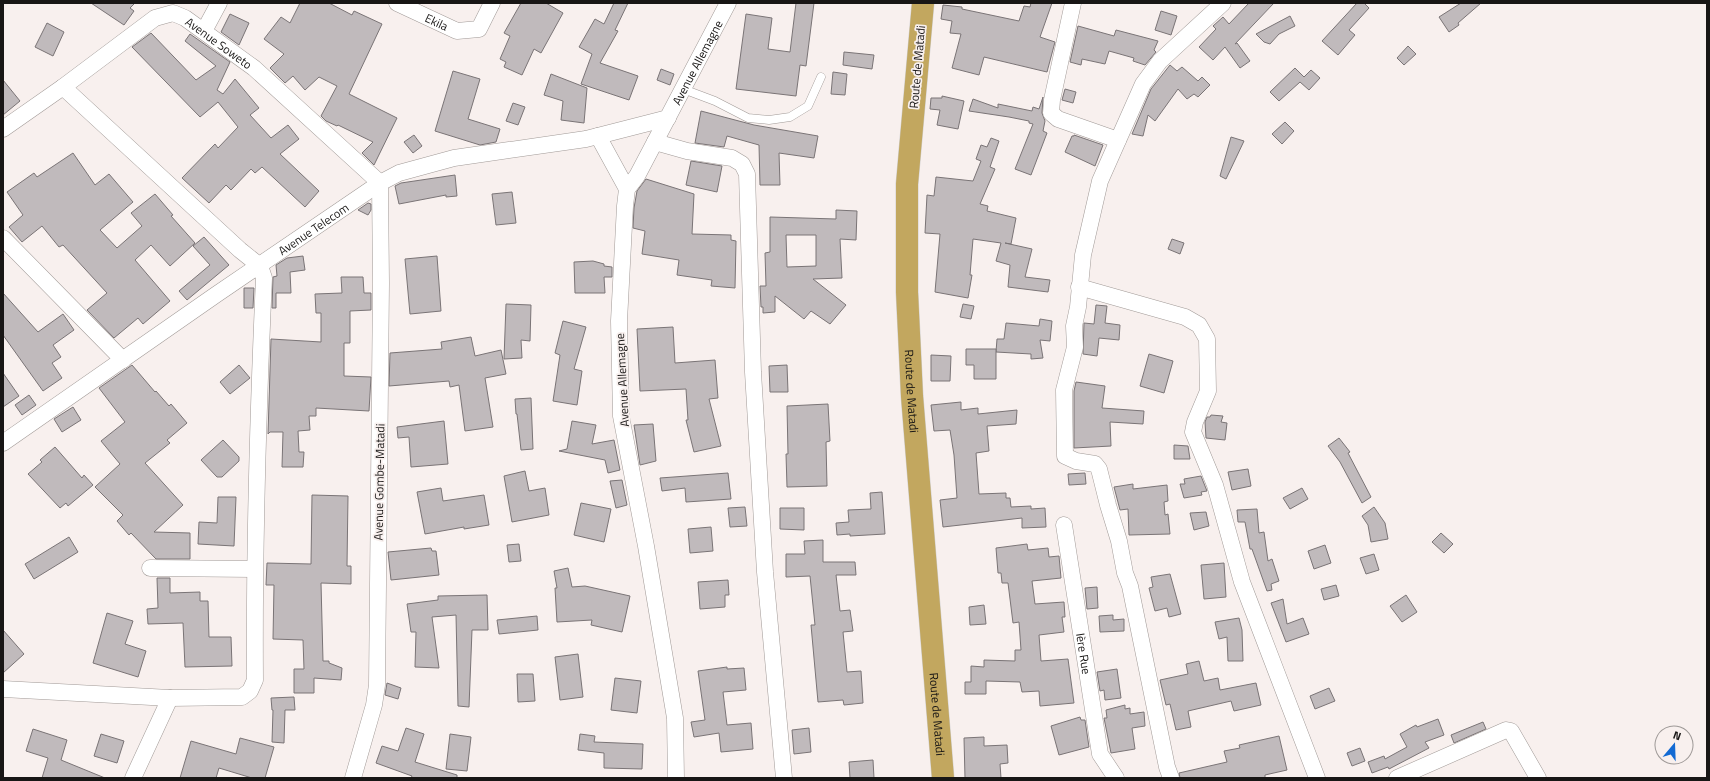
<svg xmlns="http://www.w3.org/2000/svg" width="1710" height="781" font-family="'Titillium Web',sans-serif">
  <style>
    .building { fill: #c0babc; stroke: #7a7476; fill-rule: evenodd }
    .lines { fill: none; stroke-linecap: round; stroke-linejoin: round }
    .service-casing { stroke: #a19a97; stroke-width: 9 }
    .minor-casing { stroke: #a19a97; stroke-width: 17 }
    .trunk-casing { stroke: #d1d0d0; stroke-width: 23 }
    .service { stroke: #fff; stroke-width: 8 }
    .minor { stroke: #fff; stroke-width: 16 }
    .trunk { stroke: #c2a75f; stroke-width: 22 }
    .labels { text-anchor: middle; dominant-baseline: central; stroke-width: 3.5; stroke-linejoin: round; paint-order: stroke }
    .street-label { font-size: 12px; fill: #181615; stroke: #f8f0ee }
  </style>
  <rect width="100%" height="100%" fill="#f8f0ee"/>
  <g class="building">
    <path d="M91 3H135L130 8 134 11 124 25Z"/>
    <path d="M300 3H329L352 15 354 11 382 24 349 94 397 118 374 165 362 153 373 142 338 125 337 126 326 121 321 116 337 86 319 77 305 90 293 76 285 83 270 68 284 54 264 39 281 17 290 23Z"/>
    <path d="M521 3H546L563 13 541 53 534 49 522 75 504 67 506 62 500 59 510 36 504 33Z"/>
    <path d="M614 3H628L615 30 618 31 600 63 638 76 629 100 581 84 592 54 579 47 595 19 604 24Z"/>
    <path d="M796 3H814L806 66 800 65 796 96 736 89 746 14 772 18 768 49 790 52Z"/>
    <path d="M1031 3H1052L1040 37 1055 42 1047 72 984 57 979 75 952 68 961 34 950 33 952 21 941 19 943 5 962 7V9L1019 21 1024 6 1030 7Z"/>
    <path d="M1249 3H1274L1235 44 1237 43 1250 61 1240 68 1225 47 1213 60 1199 47 1216 29 1213 26 1223 17 1229 24Z"/>
    <path d="M1357 3H1364L1369 8 1349 30 1355 35 1338 55 1322 41Z"/>
    <path d="M1461 3H1481L1458 23 1459 25 1449 32 1439 17Z"/>
    <path d="M1161 11 1177 16 1171 35 1155 30Z"/>
    <path d="M230 14 249 23 239 45 221 32Z"/>
    <path d="M1290 16 1295 26 1279 34 1270 44 1264 42 1256 34Z"/>
    <path d="M47 23 64 32 53 56 35 47Z"/>
    <path d="M1078 26 1114 36 1116 30 1158 41 1154 50 1156 52 1145 65 1133 61 1134 58 1109 51 1105 64 1082 59 1081 65 1070 62Z"/>
    <path d="M151 33 196 80 216 66 185 41 190 34 230 62 217 90 223 94 235 79 259 108 250 115 271 138 288 125 299 139 280 154 319 191 305 207 262 167 255 173 251 169 231 190 226 185 209 203 182 178 215 144 218 148 238 127 218 102 200 117 132 47Z"/>
    <path d="M1408 46 1416 54 1404 65 1397 58Z"/>
    <path d="M844 52 874 55 872 69 843 65Z"/>
    <path d="M1170 65 1177 71 1182 67 1198 81 1202 77 1210 85 1198 97 1194 94 1187 99 1178 89 1155 121 1148 115 1143 136 1132 134 1151 89Z"/>
    <path d="M1295 68 1304 77 1311 70 1320 78 1309 90 1300 82 1279 101 1270 92Z"/>
    <path d="M661 69 674 74 670 85 657 80Z"/>
    <path d="M453 71 480 79 468 119 500 129 496 142 480 145 435 131Z"/>
    <path d="M833 72 847 74 845 95 831 94Z"/>
    <path d="M551 74 587 88 584 123 561 120 563 101 544 95Z"/>
    <path d="M3 80 20 101 3 115Z"/>
    <path d="M1065 89 1076 92 1073 103 1062 100Z"/>
    <path d="M942 96 964 101 958 129 937 125 940 110 930 109 931 98H942Z"/>
    <path d="M1043 97 1042 113 1045 121 1043 131 1047 133 1031 175 1015 169 1033 124 1029 123V121L1009 117 969 111 973 99 998 108V104L1032 111 1033 107 1039 109Z"/>
    <path d="M513 103 525 107 518 125 506 121Z"/>
    <path d="M701 111 754 125 818 136 814 158 779 153 780 185H760L759 145 727 136 724 147 695 143Z"/>
    <path d="M1285 122 1294 131 1282 144 1272 134Z"/>
    <path d="M414 135 422 146 413 153 404 142Z"/>
    <path d="M1074 135 1103 145 1095 166 1065 152 1072 136H1074Z"/>
    <path d="M1231 137 1244 141 1226 179 1220 176Z"/>
    <path d="M991 138 999 141 990 167 995 169 980 204 988 206 987 211 1016 218 1011 244 1005 243 1032 249 1025 277 1050 280 1048 292 1008 287 1010 265 996 261 1001 243 973 239 970 275H972L968 298 935 292 940 234 925 233 927 195 934 196 936 177 973 181 981 161 976 159 981 145 987 147Z"/>
    <path d="M73 153 95 185 109 174 133 202 100 230 117 248 142 226 131 213 155 194 173 215 171 216 195 243 170 266 151 245 135 260 170 301 143 324 138 318 114 338 87 310 107 293 63 245 59 247 42 226 22 242 9 227 23 215 7 192 34 173 37 177Z"/>
    <path d="M691 161 722 166 717 192 686 185Z"/>
    <path d="M455 175 457 196 446 197V195L399 204 395 186 401 183Z"/>
    <path d="M646 179 694 194 692 234 731 235V240L736 241 735 288 711 286 712 280 677 275 679 260 642 254 645 231 633 228 634 208 637 191Z"/>
    <path d="M512 192 516 223 496 225 492 194Z"/>
    <path d="M368 203 371 204V210L368 215 358 210Z"/>
    <path d="M836 210 857 211 856 240 840 239 842 278 813 279 846 305 830 324 811 311 804 319 775 296V312L763 313V307H761L760 286H766L765 253 770 252V217L836 219ZM786 235H816V266L787 267Z"/>
    <path d="M204 237 229 265 187 300 179 291 210 265 193 246Z"/>
    <path d="M1172 239 1184 243 1180 254 1168 249Z"/>
    <path d="M303 256 305 270 290 272 291 293H276V308H272L273 277 277 276 276 265 287 258Z"/>
    <path d="M437 256 441 311 410 314 405 259Z"/>
    <path d="M593 261 604 264V266L612 267V277H604L605 293H575L574 262Z"/>
    <path d="M341 277H363L364 293H371V310L350 311V343H344V376L371 377 369 411 316 408V416H309L310 430 298 431 299 452H304L303 467H282L283 432H270L268 434 271 339 321 342V313H316L315 294 342 293Z"/>
    <path d="M244 288H254L253 308H244Z"/>
    <path d="M3 293 38 332 63 314 74 330 53 345 61 357 52 363 62 378 43 391 3 335Z"/>
    <path d="M506 304 531 305 530 341 521 340 522 358 504 359Z"/>
    <path d="M963 304 974 306 971 319 960 317Z"/>
    <path d="M1096 305 1107 306 1105 323 1120 325 1119 340 1099 338 1097 356 1083 354 1084 323 1094 324Z"/>
    <path d="M1040 319 1052 321 1050 341 1040 340 1043 358 1031 359V354L996 352 997 339H1004L1006 323 1039 326Z"/>
    <path d="M563 321 586 327 574 369 582 371 577 405 553 401 560 355 555 353Z"/>
    <path d="M673 327 675 363 715 360 718 398 709 399 721 446 694 452 686 420H688L686 389 640 391 637 329Z"/>
    <path d="M471 337 475 356 501 350 506 374 485 378 493 427 465 431 459 385 450 387 449 381 389 386 390 353 442 349 441 342Z"/>
    <path d="M966 349H996V379H974V365H966Z"/>
    <path d="M1149 354 1173 361 1164 393 1140 386Z"/>
    <path d="M931 355 951 356 950 381H931Z"/>
    <path d="M132 365 155 392 156 391 169 406 171 404 187 423 167 440 170 443 145 463 183 505 154 532 190 533V559H156L131 533 129 535 117 521 123 515 95 487 120 464 101 441 125 422 99 388Z"/>
    <path d="M239 365 250 378 230 394 220 382Z"/>
    <path d="M787 365 788 392H770L769 366Z"/>
    <path d="M3 373 19 396 3 407Z"/>
    <path d="M1076 382 1105 386 1102 408 1144 411 1143 424 1110 422 1111 446 1074 448V391Z"/>
    <path d="M29 395 36 405 22 415 15 405Z"/>
    <path d="M531 398 533 449 521 450 517 414H516L515 399Z"/>
    <path d="M961 402V410L978 408V414L1017 410 1016 424 987 426 989 451 976 453 979 494 1006 493V498H1010L1011 507 1031 506V509L1045 508 1046 527 1022 528V518L943 527 940 500 957 498 954 455 950 430 934 431 931 405Z"/>
    <path d="M828 404 830 441 826 442 827 486 787 487 786 454H788L787 406Z"/>
    <path d="M73 407 81 420 62 432 54 419Z"/>
    <path d="M1211 415 1223 416 1221 422 1227 423 1225 440 1206 438 1205 422 1207 417H1210Z"/>
    <path d="M444 421 448 464 411 467 409 437 398 438 397 427Z"/>
    <path d="M572 421 596 425 592 444 614 440 620 470 608 473 605 460 559 451 567 449Z"/>
    <path d="M653 424 656 461 640 465 634 425Z"/>
    <path d="M1339 438 1350 452 1348 453 1371 497 1362 503 1340 462 1328 446Z"/>
    <path d="M223 440 239 457V461L222 477H217L201 460Z"/>
    <path d="M1174 445 1188 446 1190 459H1174Z"/>
    <path d="M55 447 82 478 84 475 93 485 68 506 66 503 60 508 28 474 42 462 40 460Z"/>
    <path d="M1248 469 1251 486 1232 490 1228 472Z"/>
    <path d="M525 471 529 491 545 488 549 515 512 522 504 476Z"/>
    <path d="M728 473 731 499 686 502 685 488 662 491 660 478Z"/>
    <path d="M1085 473 1086 484 1069 485 1068 474Z"/>
    <path d="M1201 476 1207 491 1201 492 1202 495 1184 498 1180 484H1185L1184 479Z"/>
    <path d="M622 480 627 505 616 508 610 481Z"/>
    <path d="M1133 484V489L1167 485 1168 501 1164 502 1165 515 1168 514 1170 534 1129 535 1128 509 1120 510 1114 487Z"/>
    <path d="M441 488 443 501 484 495 489 525 464 529V527L425 534 417 492Z"/>
    <path d="M1302 488 1308 499 1290 509 1283 498Z"/>
    <path d="M882 492 885 534 850 536V534L837 535 836 523 849 522 848 510 871 509 870 493Z"/>
    <path d="M312 495 348 496 347 566H351V584L321 583 323 661H329V663L342 668 341 680 314 678V693H294V669H304L303 640 273 639 274 585H266L267 563 311 564Z"/>
    <path d="M218 497H236L234 546 198 544 199 522 217 523Z"/>
    <path d="M581 503 611 509 604 542 574 535Z"/>
    <path d="M745 507 747 526 730 527 728 508Z"/>
    <path d="M1374 507 1385 523 1388 539 1371 542 1368 525 1362 516Z"/>
    <path d="M780 508H804V530L780 529Z"/>
    <path d="M1257 509 1259 533 1264 532 1268 561 1272 559 1279 581 1271 584 1272 590 1267 591 1252 549H1250L1245 522H1238L1237 510Z"/>
    <path d="M1206 512 1209 526 1194 530 1190 513Z"/>
    <path d="M711 527 713 551 690 553 688 529Z"/>
    <path d="M1441 533 1453 544 1444 553 1432 542Z"/>
    <path d="M69 537 78 552 34 579 25 564Z"/>
    <path d="M823 540V562H855L856 575H836L840 611 850 610 853 631 843 632 847 672 861 671 863 703 844 705 843 700 818 702 811 625H815L810 576 786 577V554H805L804 541Z"/>
    <path d="M519 544 521 561 509 562 507 545Z"/>
    <path d="M1027 544 1028 550 1048 548 1049 557 1059 556 1061 578 1032 581 1035 604 1064 602 1065 617H1062L1064 632 1039 635 1041 661 1068 659 1074 703 1040 706 1039 691 1022 692 1020 682 986 681V694H965V682H971V666L984 667V660L1015 661V650H1021L1019 622 1013 623 1008 583H1002L1001 573H998L996 548Z"/>
    <path d="M1325 545 1331 563 1314 569 1308 551Z"/>
    <path d="M431 548 432 551H436L439 575 391 580 388 552Z"/>
    <path d="M1374 554 1379 570 1366 574 1360 558Z"/>
    <path d="M1224 563 1226 597 1204 599 1201 565Z"/>
    <path d="M568 568 572 587 585 586 630 596 622 632 591 625 592 620 557 622 555 588H557L554 571Z"/>
    <path d="M1170 574 1181 614 1169 617 1167 608 1155 611 1149 588 1153 587 1151 577Z"/>
    <path d="M157 578H170V593L200 592V601H208L209 637H231L232 666 185 667 183 623 148 624 147 609 158 608Z"/>
    <path d="M728 580 729 595H725V607L700 609 698 582Z"/>
    <path d="M1336 585 1339 596 1324 600 1321 589Z"/>
    <path d="M1097 587 1098 608 1087 609 1085 588Z"/>
    <path d="M487 595 488 630H472L469 707 458 706 456 615 432 617 439 668 415 667 416 632H411L407 604 438 600V596Z"/>
    <path d="M1406 595 1417 612 1402 622 1390 606Z"/>
    <path d="M1283 599 1287 624 1303 618 1309 634 1286 642 1271 603Z"/>
    <path d="M984 605 986 624 970 625 969 607Z"/>
    <path d="M107 613 133 621 125 644 146 651 138 677 93 663Z"/>
    <path d="M1113 615V620L1124 619V631L1100 632 1099 616Z"/>
    <path d="M537 616 538 630 499 634 497 620Z"/>
    <path d="M1239 618 1242 630 1243 661H1228L1227 637 1219 639 1215 622Z"/>
    <path d="M3 630 24 654 3 673Z"/>
    <path d="M578 654 583 697 560 700 555 657Z"/>
    <path d="M1199 661 1204 681 1218 678 1220 690 1256 683 1261 705 1234 711 1231 701 1188 711 1191 727 1176 730 1170 704 1166 705 1160 680 1188 674 1186 664Z"/>
    <path d="M727 667V669L744 668 746 690 723 692 727 725 751 723 753 749 721 752 719 733 694 737 691 722 705 720 698 671Z"/>
    <path d="M1117 669 1121 698 1105 700 1104 690 1100 691 1097 672Z"/>
    <path d="M517 674H533L535 701 518 702Z"/>
    <path d="M615 678 641 681 637 713 611 710Z"/>
    <path d="M387 683 401 688 398 699 385 695Z"/>
    <path d="M1329 688 1335 701 1315 709 1310 696Z"/>
    <path d="M294 697 295 710H285L284 743 272 742 273 710H272L271 698Z"/>
    <path d="M1125 705V709L1130 708V714L1144 712 1145 726 1132 728 1135 749 1111 753 1104 718H1107L1106 710Z"/>
    <path d="M1080 717 1081 720H1085L1089 747 1059 755 1051 726Z"/>
    <path d="M1438 719 1444 735 1425 742 1429 748 1389 769 1388 767 1372 773 1368 762 1384 756 1385 759 1407 747 1400 734 1416 725 1417 727Z"/>
    <path d="M1483 722 1486 729 1454 743 1451 735Z"/>
    <path d="M406 728 424 734 415 762 457 775V778H411L412 776 376 763 382 746 398 751Z"/>
    <path d="M809 728 811 752 794 754 792 730Z"/>
    <path d="M33 729 67 740 61 760 105 778H42L48 758 26 751Z"/>
    <path d="M101 734 124 741 117 763 94 756Z"/>
    <path d="M450 734 471 737 467 771 446 769Z"/>
    <path d="M580 734 595 736 594 742 643 744 642 769 604 768V753L578 750Z"/>
    <path d="M1279 736 1287 770 1265 775V778H1180L1179 773 1227 762 1224 751 1240 748 1239 745Z"/>
    <path d="M984 737V746L1007 745 1008 763 1000 764 1001 778H965L964 738Z"/>
    <path d="M240 738 274 747 265 778H252L219 768 216 778H180L191 741 236 754Z"/>
    <path d="M1360 748 1365 761 1352 766 1347 753Z"/>
    <path d="M873 760 874 778H850L849 762Z"/>
  </g>
  <g class="lines">
    <g class="service-casing">
      <path id="service" d="M683 89 715 101 748 118 769 120 790 117 808 106 821 77"/>
    </g>
    <g class="minor-casing">
      <g id="minor">
        <path id="s1" d="M397 3 457 31 479 29 492 3"/>
        <path d="M1073 3 1052 100 1051 113 1058 119 1118 140"/>
        <path d="M204 31 219 3"/>
        <path id="s2" d="M3 129 63 87 155 18 173 13 185 18 254 68 380 183 381 283 377 685 374 705 353 778"/>
        <path d="M598 136 627 189"/>
        <path d="M655 142 687 151 732 158 742 164 747 174 753 372 765 572 784 778"/>
        <path d="M3 238 123 360"/>
        <path d="M1079 287 1185 317 1199 325 1207 339 1208 391 1195 422 1193 432 1215 485 1242 582 1317 778"/>
        <path id="s3" d="M3 443 217 294 380 183 399 173 454 158 586 139 668 118"/>
        <path id="s4" d="M1064 525 1100 754 1116 778"/>
        <path d="M150 568 254 569"/>
        <path d="M3 689 170 698 242 697 250 691 255 680C254 546 258 412 264 278L260 266 240 250 63 87"/>
        <path d="M133 778 170 698"/>
        <path id="s5" d="M676 778 675 718 646 546 621 416 619 321 625 206 627 189 637 176 728 3"/>
        <path d="M1171 778 1167 767 1130 586 1125 573 1119 541 1108 505 1099 469 1095 464 1076 461 1065 456 1064 390 1075 347 1074 326 1078 307 1083 255 1100 181 1143 84 1160 61 1223 3"/>
        <path d="M1397 778 1506 730 1511 731 1538 778"/>
      </g>
    </g>
    <g class="trunk-casing">
      <g id="trunk">
        <path id="s6" d="M923 3 907 184V292L912 396 943 778"/>
      </g>
    </g>
    <use href="#service" class="service"/>
    <use href="#minor" class="minor"/>
    <use href="#trunk" class="trunk"/>
  </g>
  <g class="labels">
    <g class="street-label">
      <text stroke="none"><textPath href="#s1" startOffset="44">Ekila</textPath></text>
      <text stroke="none"><textPath href="#s2" startOffset="262">Avenue Soweto</textPath></text>
      <text stroke="none"><textPath href="#s5" startOffset="739">Avenue Allemagne</textPath></text>
      <text transform="translate(917 67) rotate(-85)">Route de Matadi</text>
      <text stroke="none"><textPath href="#s3" startOffset="377">Avenue Telecom</textPath></text>
      <text transform="translate(622 380) rotate(-93)">Avenue Allemagne</text>
      <text stroke="none"><textPath href="#s6" startOffset="389">Route de Matadi</textPath></text>
      <text transform="translate(379 482) rotate(-89)">Avenue Gombe-Matadi</text>
      <text stroke="none"><textPath href="#s4" startOffset="130">Ière Rue</textPath></text>
      <text stroke="none"><textPath href="#s6" startOffset="713">Route de Matadi</textPath></text>
    </g>
  </g>
  <rect width="1710" height="781" fill="none" stroke="#181615" stroke-width="8"/>
  <g transform="translate(1674 745) rotate(19)"><circle r="19" fill="#f8f0ee" stroke="#9e9997"/>
  <path d="M0-3L7 15L0 10L-7 15Z" fill="#136ad3"/>
  <text y="-6" font-size="11" font-weight="bold" text-anchor="middle" fill="#181615">N</text>
  </g>
</svg>
